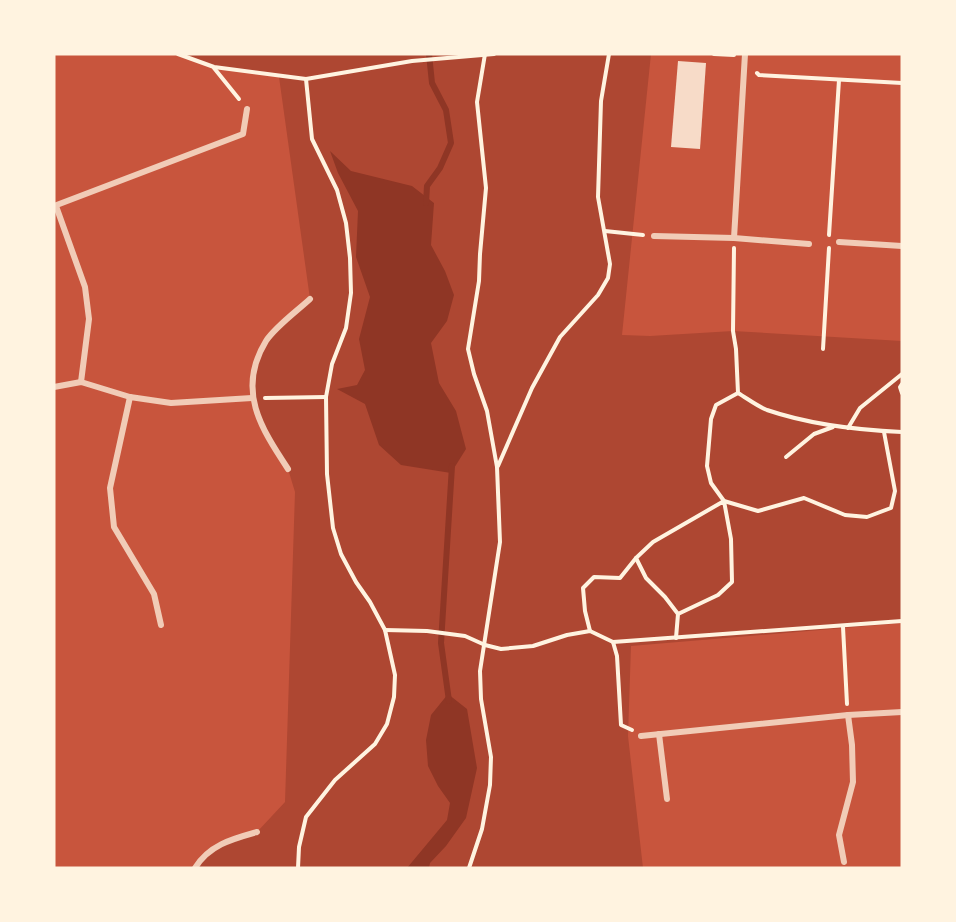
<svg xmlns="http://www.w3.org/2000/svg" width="956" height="922" font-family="'Public Sans',sans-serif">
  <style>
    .green { fill: #ae4732 }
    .water { fill: #8f3625 }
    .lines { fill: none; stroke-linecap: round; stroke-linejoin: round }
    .stream { stroke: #8f3625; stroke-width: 6 }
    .building { fill: #f7dbc8 }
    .path { stroke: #fff3e0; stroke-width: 4 }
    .minor { stroke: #f1ccb7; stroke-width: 6 }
  </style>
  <rect width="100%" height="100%" fill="#c8553d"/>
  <path class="green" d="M178 54H651L622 335 650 336 733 331 902 341V623L631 646 628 736 643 868H195L222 842 257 832 285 802 295 492 288 469 264 433 252 398 256 364 267 340 310 299 279 77 214 67Z"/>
  <g class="water">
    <path d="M330 151 351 171 412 186 434 203 431 245 445 271 454 295 447 321 431 343 439 383 456 411 466 449 451 473 401 465 379 445 365 404 337 389 357 385 365 370 359 339 370 297 356 257 358 211 338 173Z"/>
    <path d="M448 694 467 709 477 768 466 818 446 846 430 863 429 868H407L447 820 450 803 438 786 428 766 426 740 431 715Z"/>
  </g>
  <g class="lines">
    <g class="stream">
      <path d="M426 203 427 186 440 168 451 143 446 110 432 83 429 54"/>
      <path d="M449 701 441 643 452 466"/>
    </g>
  </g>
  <path class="building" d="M678 61 706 63 700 149 671 147Z"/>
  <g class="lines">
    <g class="path">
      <path d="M178 54 214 67 306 79 412 61 494 54"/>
      <path d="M714 54 734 55"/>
      <path d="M214 68 239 99"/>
      <path d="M757 73 759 75 902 83"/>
      <path d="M605 231 643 235"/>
      <path d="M829 235 839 80"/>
      <path d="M734 248 733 331 736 349 738 393C748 399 757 406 767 410 811 425 856 430 902 432"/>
      <path d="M823 349 829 248"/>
      <path d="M902 384 900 387 902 393"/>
      <path d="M738 393 716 405 711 419 707 466 711 483 724 501 758 511 804 498 845 515 867 517 891 508 895 491 884 432"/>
      <path d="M265 398 326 397"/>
      <path d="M848 428 860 408 902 374"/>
      <path d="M786 457 814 434 833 427"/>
      <path d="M498 466 532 388 560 337 598 295 608 278 610 264 598 197 601 101 609 54"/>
      <path d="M843 627 847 704"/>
      <path d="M385 630 427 631 465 636 485 645 501 649 533 646 567 635 590 631 613 642 902 621"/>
      <path d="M590 631 585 611 583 588 594 577 620 578 636 558"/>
      <path d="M676 638 678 614 718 595 732 582 731 539 724 501 653 542 636 558 646 578 665 597 678 614"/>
      <path d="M613 642 617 656 621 725 632 730"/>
      <path d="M298 868 299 847 306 817 335 780 375 744 387 724 394 697 395 675 385 630 370 602 356 582 341 554 333 528 327 474 326 397 332 364 346 328 351 293 350 258 346 223 337 190 312 139 306 79"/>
      <path d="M469 868 482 829 490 785 491 757 481 699 480 671 500 542 497 467 487 411 474 374 468 349 479 281 480 254 486 188 477 102 485 54"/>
    </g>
    <g class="minor">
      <path d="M54 206 243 134 247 109"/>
      <path d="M56 206 85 287 89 319 81 382"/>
      <path d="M654 236 734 238 809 244"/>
      <path d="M734 238 745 54"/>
      <path d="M839 242 902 246"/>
      <path d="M54 387 81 382 130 397 171 403 252 398"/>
      <path d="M130 397 110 488 114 527 154 594 161 625"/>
      <path d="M288 469C261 428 236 390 266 341 275 327 297 311 310 299"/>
      <path d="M659 734 667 799"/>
      <path d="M641 736 848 715 902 712"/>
      <path d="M844 862 839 835 853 782 852 745 848 715"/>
      <path d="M195 868C209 845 232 839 257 832"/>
    </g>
  </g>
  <rect width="956" height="922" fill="none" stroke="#fff3e0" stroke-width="111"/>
</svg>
